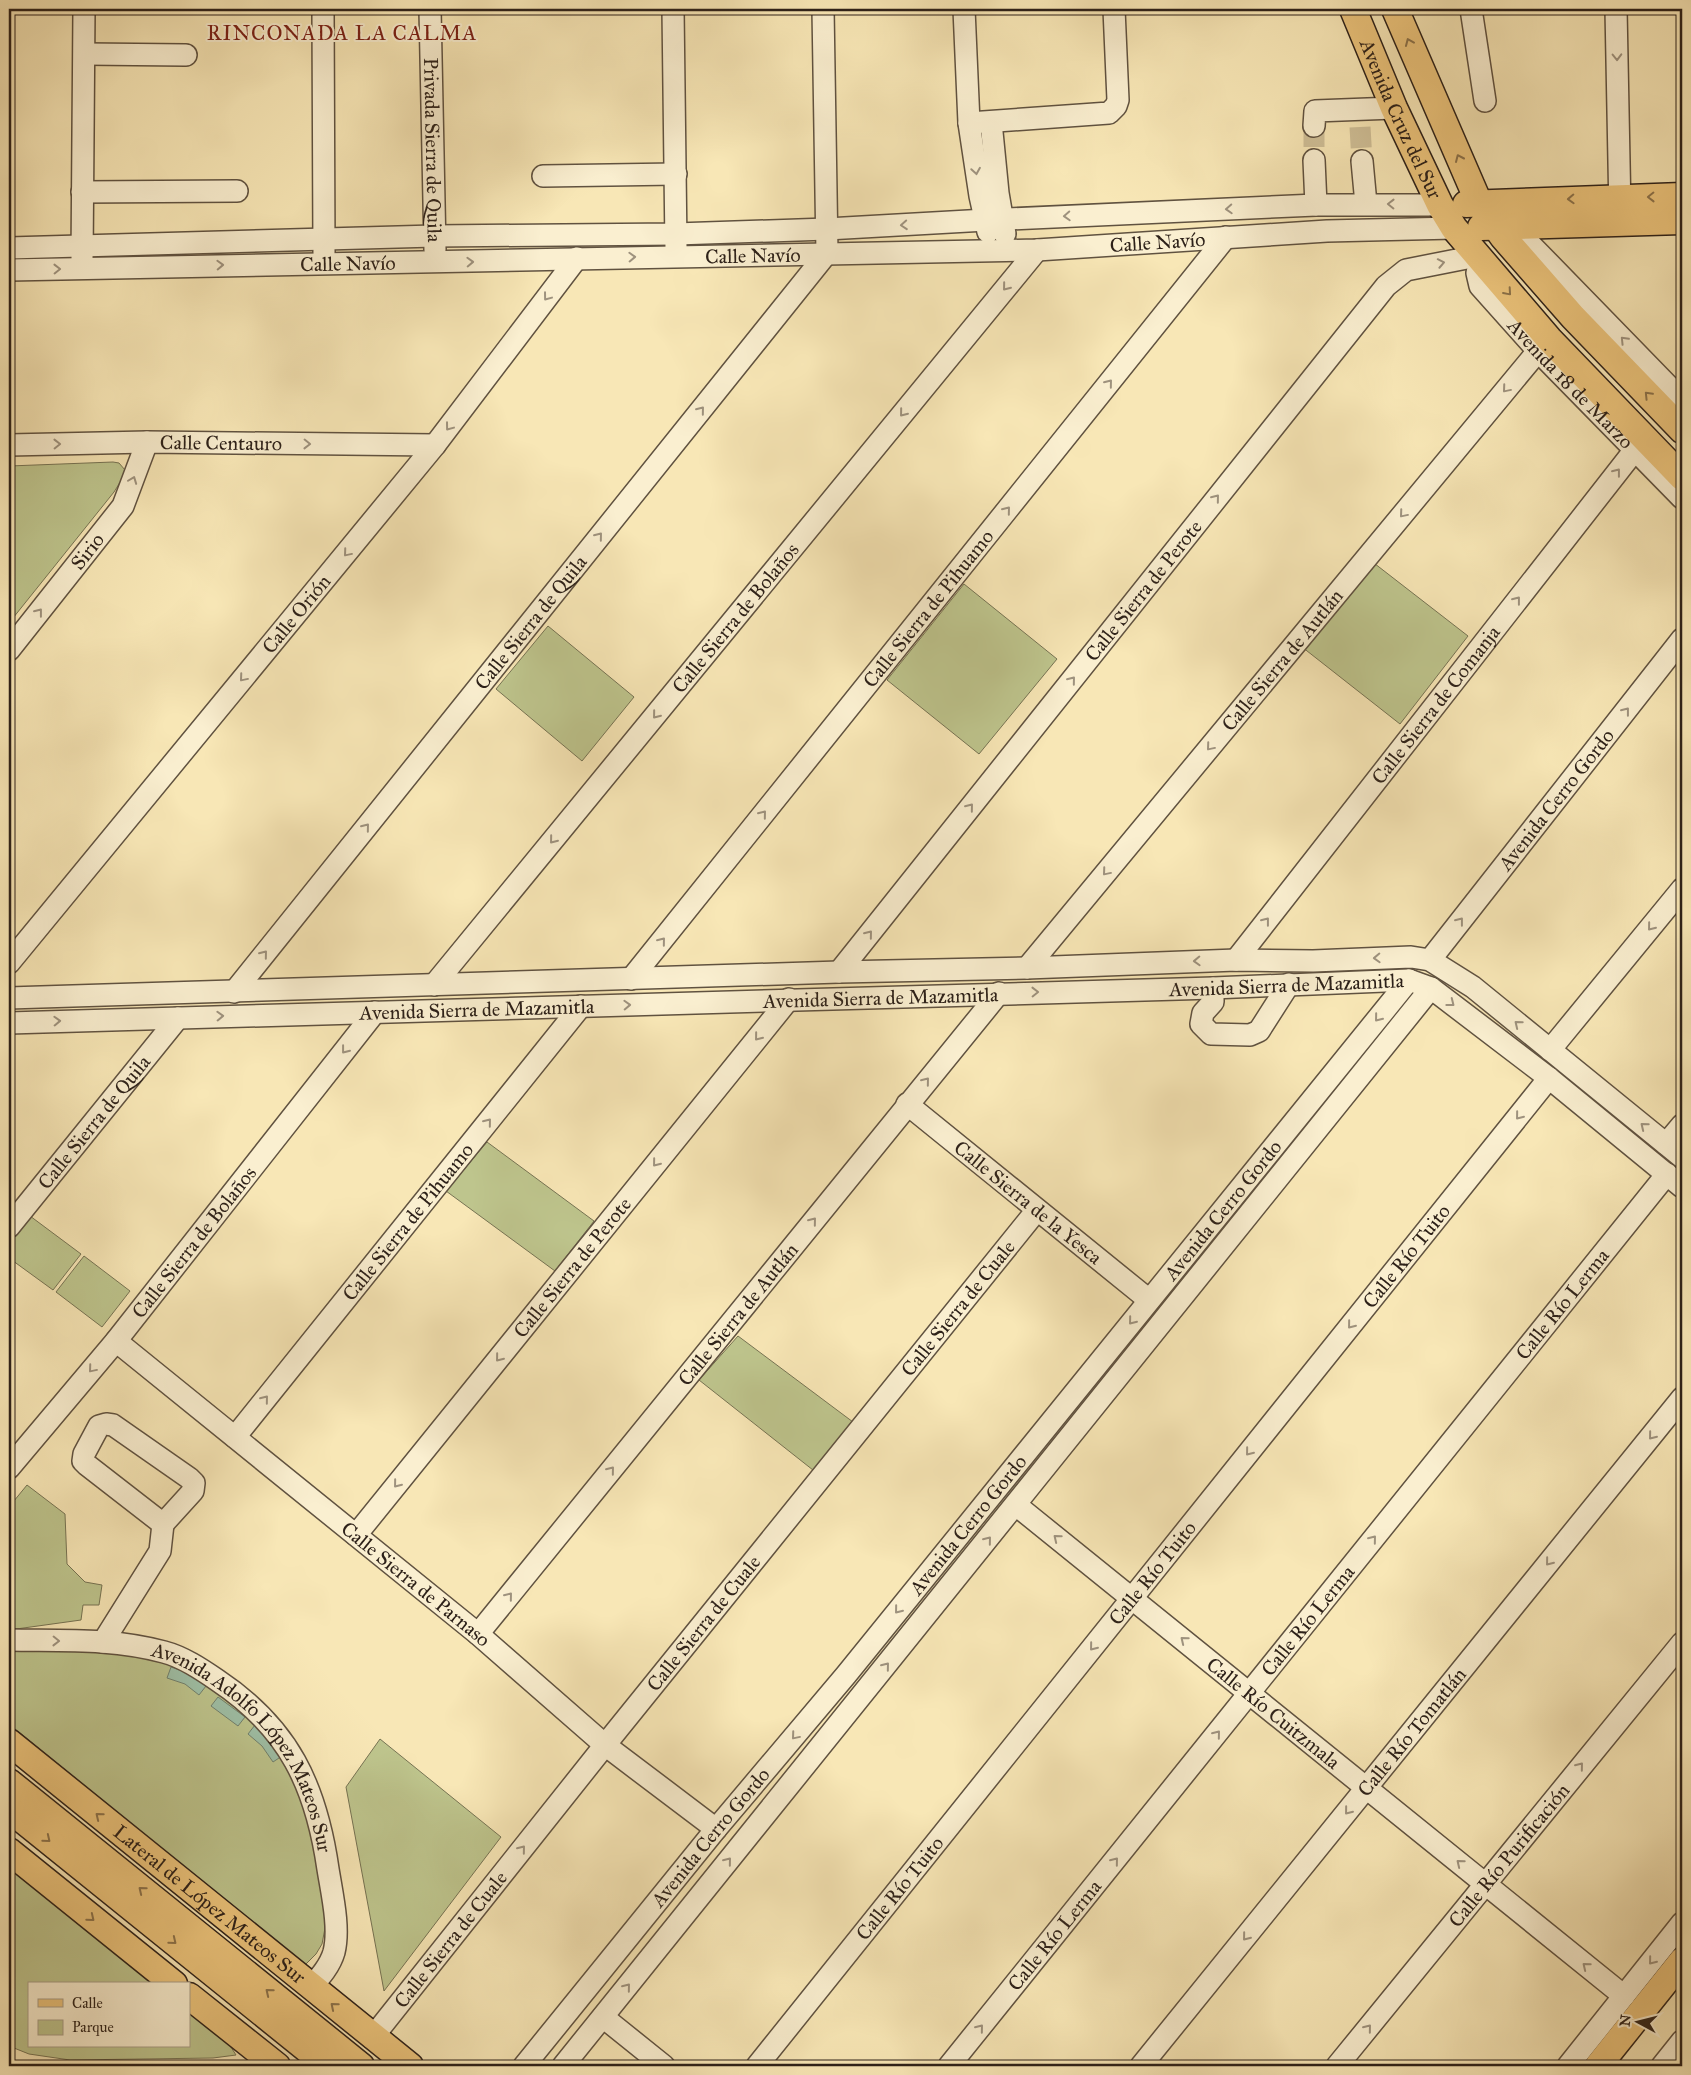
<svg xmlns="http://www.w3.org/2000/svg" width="1691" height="2075" font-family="'IM FELL Great Primer',serif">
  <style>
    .green { fill: #bec58d; stroke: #767353 }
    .water { fill: #9fc1a8; stroke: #71816f }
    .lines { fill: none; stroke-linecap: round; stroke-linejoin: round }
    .minor-tunnel { stroke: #cfbf97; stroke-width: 21; stroke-dasharray: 21 11; stroke-linecap: butt }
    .minor-casing { stroke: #605240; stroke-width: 24 }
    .major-casing { stroke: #2d2119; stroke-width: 29 }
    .minor { stroke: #faefd0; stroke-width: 21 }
    .major { stroke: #ecc47b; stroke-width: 26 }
    .oneway { stroke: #8c724a }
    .oneway2 { stroke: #9e927e }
    .labels { text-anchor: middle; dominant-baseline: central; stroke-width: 4; stroke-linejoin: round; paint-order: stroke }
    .street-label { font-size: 20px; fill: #2d2119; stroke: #faefd0 }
    .neighbourhood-label { font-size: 21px; letter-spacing: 1px; fill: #7a1f14; stroke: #faefd0 }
  </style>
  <rect width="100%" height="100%" fill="#f8e7b6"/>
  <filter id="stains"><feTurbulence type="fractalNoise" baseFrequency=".004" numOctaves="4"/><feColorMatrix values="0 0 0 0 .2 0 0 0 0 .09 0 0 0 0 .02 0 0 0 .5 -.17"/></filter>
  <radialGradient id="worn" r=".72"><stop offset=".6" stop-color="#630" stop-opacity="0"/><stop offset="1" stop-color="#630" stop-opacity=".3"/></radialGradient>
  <g class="green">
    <path d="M113 462 119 463 125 470 124 476 114 492 9 623V466Z"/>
    <path d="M1370 560 1468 636 1400 724 1302 647Z"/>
    <path d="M964 584 1057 659 979 754 887 680Z"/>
    <path d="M548 626 634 697 582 761 496 689Z"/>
    <path d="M487 1142 594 1221 555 1271 446 1191Z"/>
    <path d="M26 1213 81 1254 53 1290 9 1258V1233Z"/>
    <path d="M84 1256 130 1291 102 1327 56 1292Z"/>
    <path d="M738 1336 857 1425 818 1474 699 1380Z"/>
    <path d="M27 1485 65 1514 67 1564 85 1582 102 1585 99 1605H83L81 1620 9 1630V1507Z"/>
    <path d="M28 1650 116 1652 179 1665 237 1705 287 1759 315 1839 324 1903 325 1928 322 1944 316 1954 305 1965 9 1724V1652Z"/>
    <path d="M380 1739 501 1837 384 1991 346 1787Z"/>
    <path d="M9 1864 155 1984H29V2046H189V2011L229 2044 236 2055 213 2058 70 2060 29 2054 9 2046Z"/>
  </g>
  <g class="water">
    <path d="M171 1667 190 1674 206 1686 199 1695 185 1684 167 1678Z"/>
    <path d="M218 1697 245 1717 238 1726 211 1706Z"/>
    <path d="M255 1725 282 1756 273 1762 262 1746 248 1734Z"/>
  </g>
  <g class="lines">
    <g class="minor-tunnel">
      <path d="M1314 126V160"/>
      <path d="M1360 127 1362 161"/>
    </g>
    <g class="minor-casing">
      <g id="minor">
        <path d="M323 9 324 253"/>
        <path id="s1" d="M430 9 435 250"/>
        <path d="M673 9 676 248"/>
        <path d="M964 9 969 123 980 196 988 232"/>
        <path d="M1471 9 1485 101"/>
        <path d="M1616 9 1620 213"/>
        <path d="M85 54 186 55"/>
        <path d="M991 122 998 193 1005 234"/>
        <path d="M969 123 1109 113 1116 106 1118 100 1114 9"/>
        <path d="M1314 126 1315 111 1394 108"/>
        <path d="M1314 160 1316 205"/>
        <path d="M1362 161 1366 204"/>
        <path d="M543 176 676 174"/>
        <path d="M82 192 237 191"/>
        <path d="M1503 237 1531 245 1682 400"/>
        <path d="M9 248 434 236 676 234 827 229 986 220 1316 205H1440"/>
        <path id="s2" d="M1480 260 1477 273 1480 286 1538 351 1682 498"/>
        <path d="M82 261 84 9"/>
        <path id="s3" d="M9 270 1037 250 1327 231 1454 228"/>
        <path id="s4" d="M9 445 147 442 435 445"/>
        <path id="s5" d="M9 650 123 506 147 442"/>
        <path id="s6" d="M1236 960 1634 451"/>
        <path id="s7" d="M1430 960 1682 639"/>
        <path id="s8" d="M9 963 435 445 577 258"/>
        <path id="s9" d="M1027 968 1538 351"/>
        <path id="s10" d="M839 972 1386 286 1406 270 1477 256"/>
        <path id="s11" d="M631 979 1226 237"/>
        <path id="s12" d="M434 985 1037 250"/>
        <path d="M1213 988V1002L1203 1013 1201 1024 1211 1034 1250 1035 1259 1031 1289 984"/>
        <path id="s13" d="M234 992 827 253 823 9"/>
        <path d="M9 998 839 972 1027 968 1236 960 1313 961 1411 957 1430 960 1473 987 1682 1157"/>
        <path id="s14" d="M9 1023 1213 988 1409 980 1431 988 1549 1078 1682 1187"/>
        <path d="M1550 1050 1682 889"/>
        <path id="s15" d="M907 1104 1149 1300"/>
        <path d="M1666 1144 1682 1125"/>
        <path id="s16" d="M9 1227 178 1018"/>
        <path id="s17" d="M116 1341 478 1634 605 1745 716 1829"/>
        <path d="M106 1424 113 1425 189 1478 194 1483 193 1491 163 1524 87 1465 83 1461 84 1454 99 1426Z"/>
        <path id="s18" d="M235 1437 581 1006"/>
        <path id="s19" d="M9 1468 116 1341 375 1012"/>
        <path id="s20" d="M1016 1505 1624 1996"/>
        <path id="s21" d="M356 1535 789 999"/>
        <path id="s22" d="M478 1634 999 993"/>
        <path id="s23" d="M9 1640C61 1641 113 1638 164 1652 183 1657 201 1669 217 1680 289 1728 316 1786 328 1869 332 1894 340 1928 334 1952 330 1966 320 1977 311 1987"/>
        <path d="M103 1642 160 1551 163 1524"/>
        <path d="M603 2017 664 2066"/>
        <path id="s24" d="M372 2038 605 1745 1037 1210"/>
        <path id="s25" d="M524 2066 716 1829 846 1675 1409 980"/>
        <path d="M563 2066 1431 988"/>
        <path id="s26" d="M757 2066 1549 1078"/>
        <path id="s27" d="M949 2066 1667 1174"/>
        <path id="s28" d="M1141 2066 1682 1398"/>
        <path id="s29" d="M1337 2066 1682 1643"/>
        <path d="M1568 2066 1682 1923"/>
        <path d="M1662 2066 1682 2041"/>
      </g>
    </g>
    <g class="major-casing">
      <g id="major">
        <path id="s30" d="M1353 9 1394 108 1440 205 1454 228 1549 339 1682 477"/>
        <path d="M1395 9 1479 203 1503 237 1573 317 1682 430"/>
        <path d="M1466 204 1682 196"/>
        <path d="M1481 227 1682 221"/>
        <path id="s31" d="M9 1742 410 2066"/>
        <path d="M9 1782 361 2066"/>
        <path d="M9 1809 328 2066"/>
        <path d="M9 1851 174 1984"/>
        <path d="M189 1996 277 2066"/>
        <path d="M1598 2066 1682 1961"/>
      </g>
    </g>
    <use href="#minor" class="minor"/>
    <use href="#major" class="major"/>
  </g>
  <defs><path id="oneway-chevron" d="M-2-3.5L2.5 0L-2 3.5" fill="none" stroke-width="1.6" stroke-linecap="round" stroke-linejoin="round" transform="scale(1.25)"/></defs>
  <g class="oneway">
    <use href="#oneway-chevron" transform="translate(1409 42) rotate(-113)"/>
    <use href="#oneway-chevron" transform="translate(1459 158) rotate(-114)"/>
    <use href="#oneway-chevron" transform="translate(1651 197) rotate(179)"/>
    <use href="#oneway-chevron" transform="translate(1571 199) rotate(178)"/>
    <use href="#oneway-chevron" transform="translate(1508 292) rotate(49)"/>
    <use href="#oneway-chevron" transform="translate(1648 395) rotate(-134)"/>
    <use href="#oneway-chevron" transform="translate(99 1816) rotate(-141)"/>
    <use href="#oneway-chevron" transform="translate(47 1839) rotate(39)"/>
    <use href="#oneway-chevron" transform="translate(142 1890) rotate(-141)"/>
    <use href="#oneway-chevron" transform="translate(91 1918) rotate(39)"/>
    <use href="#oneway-chevron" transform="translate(173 1941) rotate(39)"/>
    <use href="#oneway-chevron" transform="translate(269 1992) rotate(-141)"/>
    <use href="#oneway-chevron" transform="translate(334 2006) rotate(-140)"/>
  </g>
  <g class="oneway2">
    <use href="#oneway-chevron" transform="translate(1617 57) rotate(89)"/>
    <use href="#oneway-chevron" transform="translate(976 171) rotate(81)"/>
    <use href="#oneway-chevron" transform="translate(1391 204) rotate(-179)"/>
    <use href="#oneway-chevron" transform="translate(1229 209) rotate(177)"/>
    <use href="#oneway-chevron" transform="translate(1067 216) rotate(177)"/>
    <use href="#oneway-chevron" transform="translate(904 225) rotate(176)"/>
    <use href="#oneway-chevron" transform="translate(632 257) rotate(-2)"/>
    <use href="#oneway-chevron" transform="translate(470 262) rotate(-2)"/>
    <use href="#oneway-chevron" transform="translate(1441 263) rotate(-11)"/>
    <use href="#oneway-chevron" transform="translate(220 265) rotate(-2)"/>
    <use href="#oneway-chevron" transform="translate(57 269) rotate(-1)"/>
    <use href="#oneway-chevron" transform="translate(1006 287) rotate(129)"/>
    <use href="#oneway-chevron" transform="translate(547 297) rotate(127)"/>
    <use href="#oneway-chevron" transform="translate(1624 340) rotate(-134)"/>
    <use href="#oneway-chevron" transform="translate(1109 383) rotate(-51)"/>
    <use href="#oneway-chevron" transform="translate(1506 389) rotate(130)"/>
    <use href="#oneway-chevron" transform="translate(701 410) rotate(-51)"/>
    <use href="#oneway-chevron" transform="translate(903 413) rotate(129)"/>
    <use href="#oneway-chevron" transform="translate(449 427) rotate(127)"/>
    <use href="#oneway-chevron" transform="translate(57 444) rotate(-1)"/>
    <use href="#oneway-chevron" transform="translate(307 444) rotate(1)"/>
    <use href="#oneway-chevron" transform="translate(1617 472) rotate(-52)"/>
    <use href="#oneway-chevron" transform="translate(133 480) rotate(-69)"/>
    <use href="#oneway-chevron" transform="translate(1216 498) rotate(-51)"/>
    <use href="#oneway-chevron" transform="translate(1007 510) rotate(-51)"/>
    <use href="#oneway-chevron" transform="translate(1403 514) rotate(130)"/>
    <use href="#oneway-chevron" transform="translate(599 536) rotate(-51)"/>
    <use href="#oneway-chevron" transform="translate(347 553) rotate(130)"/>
    <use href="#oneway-chevron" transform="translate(1517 600) rotate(-52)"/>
    <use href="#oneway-chevron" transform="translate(39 612) rotate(-52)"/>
    <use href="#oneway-chevron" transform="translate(243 678) rotate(130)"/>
    <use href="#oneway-chevron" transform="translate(1072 680) rotate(-51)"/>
    <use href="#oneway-chevron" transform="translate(1626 711) rotate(-52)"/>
    <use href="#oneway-chevron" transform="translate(656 715) rotate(129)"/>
    <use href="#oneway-chevron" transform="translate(1210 747) rotate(130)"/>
    <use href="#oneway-chevron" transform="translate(970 807) rotate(-51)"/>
    <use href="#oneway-chevron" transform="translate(763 814) rotate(-51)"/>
    <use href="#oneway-chevron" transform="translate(366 827) rotate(-51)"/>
    <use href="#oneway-chevron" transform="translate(553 840) rotate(129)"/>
    <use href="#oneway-chevron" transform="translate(1106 872) rotate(130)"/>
    <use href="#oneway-chevron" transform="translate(1266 921) rotate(-52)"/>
    <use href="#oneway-chevron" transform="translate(1460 921) rotate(-52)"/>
    <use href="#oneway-chevron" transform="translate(1651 927) rotate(129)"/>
    <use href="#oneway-chevron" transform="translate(869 934) rotate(-51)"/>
    <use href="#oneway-chevron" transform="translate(662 941) rotate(-51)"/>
    <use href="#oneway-chevron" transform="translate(264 954) rotate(-51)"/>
    <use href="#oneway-chevron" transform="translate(1377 958) rotate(178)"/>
    <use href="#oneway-chevron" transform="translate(1197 961) rotate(178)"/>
    <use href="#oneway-chevron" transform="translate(1035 992) rotate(-1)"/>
    <use href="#oneway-chevron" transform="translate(1451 1003) rotate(38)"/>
    <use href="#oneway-chevron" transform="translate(627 1005) rotate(-2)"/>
    <use href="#oneway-chevron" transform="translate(220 1016) rotate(-2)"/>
    <use href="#oneway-chevron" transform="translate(1378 1018) rotate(129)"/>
    <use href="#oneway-chevron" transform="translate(57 1021) rotate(-2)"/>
    <use href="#oneway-chevron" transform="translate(1518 1024) rotate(-141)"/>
    <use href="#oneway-chevron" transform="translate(758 1037) rotate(129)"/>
    <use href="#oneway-chevron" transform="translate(345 1050) rotate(128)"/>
    <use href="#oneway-chevron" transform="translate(926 1081) rotate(-51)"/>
    <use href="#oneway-chevron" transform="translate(1519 1116) rotate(129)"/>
    <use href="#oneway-chevron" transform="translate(488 1122) rotate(-51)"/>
    <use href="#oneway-chevron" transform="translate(1644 1126) rotate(-141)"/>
    <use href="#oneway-chevron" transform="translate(656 1163) rotate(129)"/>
    <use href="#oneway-chevron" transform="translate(813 1221) rotate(-51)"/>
    <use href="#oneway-chevron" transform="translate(1132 1321) rotate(129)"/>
    <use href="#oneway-chevron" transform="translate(1351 1325) rotate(129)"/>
    <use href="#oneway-chevron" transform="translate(499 1358) rotate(129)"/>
    <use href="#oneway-chevron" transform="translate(92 1369) rotate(130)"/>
    <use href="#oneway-chevron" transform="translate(265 1399) rotate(-51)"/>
    <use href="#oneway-chevron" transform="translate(1652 1436) rotate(129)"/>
    <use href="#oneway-chevron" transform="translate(1249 1452) rotate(129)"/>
    <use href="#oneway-chevron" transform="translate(611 1470) rotate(-51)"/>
    <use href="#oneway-chevron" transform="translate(397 1484) rotate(129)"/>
    <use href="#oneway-chevron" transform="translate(1057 1538) rotate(-141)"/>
    <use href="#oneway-chevron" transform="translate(1373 1539) rotate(-51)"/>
    <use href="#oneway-chevron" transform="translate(988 1540) rotate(-51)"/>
    <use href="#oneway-chevron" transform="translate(1549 1562) rotate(129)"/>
    <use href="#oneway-chevron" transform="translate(509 1596) rotate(-51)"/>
    <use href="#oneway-chevron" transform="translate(898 1610) rotate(129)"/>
    <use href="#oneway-chevron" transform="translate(1184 1640) rotate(-141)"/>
    <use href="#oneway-chevron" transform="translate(56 1641) rotate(1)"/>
    <use href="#oneway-chevron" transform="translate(1093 1647) rotate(129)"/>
    <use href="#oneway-chevron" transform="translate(886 1666) rotate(-51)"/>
    <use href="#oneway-chevron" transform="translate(1217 1734) rotate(-51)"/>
    <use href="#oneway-chevron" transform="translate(795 1736) rotate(130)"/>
    <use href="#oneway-chevron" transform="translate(1580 1766) rotate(-51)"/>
    <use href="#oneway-chevron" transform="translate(1348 1811) rotate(129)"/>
    <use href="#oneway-chevron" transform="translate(522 1849) rotate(-51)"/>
    <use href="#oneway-chevron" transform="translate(728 1861) rotate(-51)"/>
    <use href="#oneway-chevron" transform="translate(1115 1861) rotate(-51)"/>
    <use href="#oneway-chevron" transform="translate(1460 1863) rotate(-141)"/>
    <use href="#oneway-chevron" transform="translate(1246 1937) rotate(129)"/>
    <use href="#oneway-chevron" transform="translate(1652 1961) rotate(129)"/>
    <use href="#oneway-chevron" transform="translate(1586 1966) rotate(-141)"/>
    <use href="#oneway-chevron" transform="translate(627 1987) rotate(-51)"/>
    <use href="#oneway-chevron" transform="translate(980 2028) rotate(-51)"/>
    <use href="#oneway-chevron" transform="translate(1368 2028) rotate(-51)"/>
  </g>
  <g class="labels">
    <g class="street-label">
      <text stroke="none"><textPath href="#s30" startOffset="120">Avenida Cruz del Sur</textPath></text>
      <text stroke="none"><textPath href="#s1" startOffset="141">Privada Sierra de Quila</textPath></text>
      <text stroke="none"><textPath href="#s3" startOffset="1149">Calle Navío</textPath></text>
      <text stroke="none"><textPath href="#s3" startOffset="744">Calle Navío</textPath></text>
      <text stroke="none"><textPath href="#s3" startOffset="339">Calle Navío</textPath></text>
      <text stroke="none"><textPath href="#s2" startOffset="160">Avenida 18 de Marzo</textPath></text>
      <text stroke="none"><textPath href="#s4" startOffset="212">Calle Centauro</textPath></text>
      <text stroke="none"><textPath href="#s5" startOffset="126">Sirio</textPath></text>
      <text stroke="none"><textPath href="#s10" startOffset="488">Calle Sierra de Perote</textPath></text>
      <text stroke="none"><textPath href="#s11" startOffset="475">Calle Sierra de Pihuamo</textPath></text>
      <text stroke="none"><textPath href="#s8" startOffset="452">Calle Orión</textPath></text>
      <text stroke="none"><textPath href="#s12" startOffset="475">Calle Sierra de Bolaños</textPath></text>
      <text stroke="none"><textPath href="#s13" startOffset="474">Calle Sierra de Quila</textPath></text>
      <text stroke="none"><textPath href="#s9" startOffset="400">Calle Sierra de Autlán</textPath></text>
      <text stroke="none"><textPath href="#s6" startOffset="324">Calle Sierra de Comanja</textPath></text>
      <text stroke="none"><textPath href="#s7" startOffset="204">Avenida Cerro Gordo</textPath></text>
      <text stroke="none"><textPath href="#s14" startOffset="1278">Avenida Sierra de Mazamitla</textPath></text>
      <text stroke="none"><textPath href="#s14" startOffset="872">Avenida Sierra de Mazamitla</textPath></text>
      <text stroke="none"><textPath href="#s14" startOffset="468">Avenida Sierra de Mazamitla</textPath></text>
      <text stroke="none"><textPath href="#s16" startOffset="135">Calle Sierra de Quila</textPath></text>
      <text stroke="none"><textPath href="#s15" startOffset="156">Calle Sierra de la Yesca</textPath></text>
      <text stroke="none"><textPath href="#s25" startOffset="1105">Avenida Cerro Gordo</textPath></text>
      <text stroke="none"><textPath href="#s18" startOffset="276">Calle Sierra de Pihuamo</textPath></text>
      <text stroke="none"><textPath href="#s19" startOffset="292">Calle Sierra de Bolaños</textPath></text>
      <text stroke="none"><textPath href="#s26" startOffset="1038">Calle Río Tuito</textPath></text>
      <text stroke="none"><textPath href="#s21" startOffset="344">Calle Sierra de Perote</textPath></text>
      <text stroke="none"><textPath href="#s27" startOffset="978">Calle Río Lerma</textPath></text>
      <text stroke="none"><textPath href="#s24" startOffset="936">Calle Sierra de Cuale</textPath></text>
      <text stroke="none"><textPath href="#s22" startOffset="412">Calle Sierra de Autlán</textPath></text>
      <text stroke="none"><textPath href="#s25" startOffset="700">Avenida Cerro Gordo</textPath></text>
      <text stroke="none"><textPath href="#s26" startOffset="632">Calle Río Tuito</textPath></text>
      <text stroke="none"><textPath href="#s17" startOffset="386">Calle Sierra de Parnaso</textPath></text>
      <text stroke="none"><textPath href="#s27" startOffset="572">Calle Río Lerma</textPath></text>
      <text stroke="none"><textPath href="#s24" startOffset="531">Calle Sierra de Cuale</textPath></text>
      <text stroke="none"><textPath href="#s20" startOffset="331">Calle Río Cuitzmala</textPath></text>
      <text stroke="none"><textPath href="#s28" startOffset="430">Calle Río Tomatlán</textPath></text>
      <text stroke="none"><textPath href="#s23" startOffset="285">Avenida Adolfo López Mateos Sur</textPath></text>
      <text stroke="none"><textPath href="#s25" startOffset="295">Avenida Cerro Gordo</textPath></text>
      <text stroke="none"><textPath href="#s29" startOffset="272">Calle Río Purificación</textPath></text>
      <text stroke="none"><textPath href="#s26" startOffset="228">Calle Río Tuito</textPath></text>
      <text stroke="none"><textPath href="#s31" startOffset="258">Lateral de López Mateos Sur</textPath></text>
      <text stroke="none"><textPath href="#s27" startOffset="168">Calle Río Lerma</textPath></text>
      <text stroke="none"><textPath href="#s24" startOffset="126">Calle Sierra de Cuale</textPath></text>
    </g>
    <g class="neighbourhood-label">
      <text x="342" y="33">RINCONADA LA CALMA</text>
    </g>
  </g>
  <rect width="1691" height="2075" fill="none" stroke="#f8e7b6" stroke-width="30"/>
  <rect x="10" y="10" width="1671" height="2055" fill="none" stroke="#2d2119" stroke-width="2.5"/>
  <rect x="15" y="15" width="1661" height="2045" fill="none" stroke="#2d2119"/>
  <rect x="28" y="1982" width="162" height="65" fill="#faefd0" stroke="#a89d87"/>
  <rect x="38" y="1999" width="25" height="8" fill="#ecc47b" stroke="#a89d87"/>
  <text x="72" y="2008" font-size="15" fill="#2d2119">Calle</text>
  <rect x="38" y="2020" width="25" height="15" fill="#bec58d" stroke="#a89d87"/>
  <text x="72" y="2032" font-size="15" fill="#2d2119">Parque</text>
  <g transform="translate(1638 2022) rotate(277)" stroke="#faefd0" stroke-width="4" paint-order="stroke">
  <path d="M0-4L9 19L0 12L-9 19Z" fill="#2d2119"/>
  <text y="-8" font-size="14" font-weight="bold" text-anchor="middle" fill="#2d2119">N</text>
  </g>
  <rect width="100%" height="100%" filter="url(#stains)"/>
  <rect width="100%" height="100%" fill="url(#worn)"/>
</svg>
